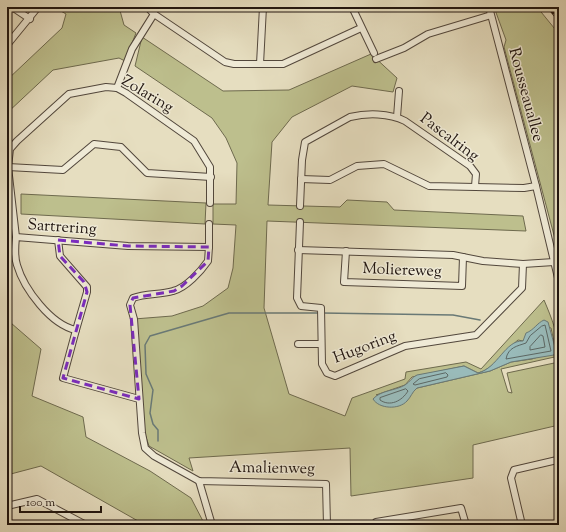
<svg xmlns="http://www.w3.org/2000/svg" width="566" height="532" font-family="'Sorts Mill Goudy',serif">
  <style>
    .green { fill: #bdbf8d; stroke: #6e6a4e; fill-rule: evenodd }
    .water { fill: #99bbba; stroke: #697976 }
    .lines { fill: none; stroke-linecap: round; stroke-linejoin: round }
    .shore { stroke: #5c6865; stroke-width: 1 }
    .stream { stroke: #697976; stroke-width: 1.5 }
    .minor-casing { stroke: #52473c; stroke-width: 8 }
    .minor { stroke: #efead6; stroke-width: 6 }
    .rail-casing { stroke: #201510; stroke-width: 3 }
    .rail { stroke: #efead6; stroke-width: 1.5; stroke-dasharray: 4.5; stroke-linecap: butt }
    .marked { fill: none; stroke: #7b2cbf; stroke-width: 3; stroke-dasharray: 8 5; stroke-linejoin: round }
    .labels { text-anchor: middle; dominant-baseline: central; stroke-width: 3; stroke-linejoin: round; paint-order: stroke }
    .street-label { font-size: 16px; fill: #201510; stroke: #efead6 }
  </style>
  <rect width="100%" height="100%" fill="#e6dec0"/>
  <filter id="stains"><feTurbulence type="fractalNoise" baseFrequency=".005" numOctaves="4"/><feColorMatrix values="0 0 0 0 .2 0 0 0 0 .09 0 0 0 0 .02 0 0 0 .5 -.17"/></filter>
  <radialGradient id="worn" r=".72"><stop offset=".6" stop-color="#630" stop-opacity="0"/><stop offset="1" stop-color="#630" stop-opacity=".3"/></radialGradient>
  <g class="green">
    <path d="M54 7H119L124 25 136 33 125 61 119 58 53 70 7 113V80L62 28 66 14Z"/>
    <path d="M494 7H537L559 34V254L504 47 506 40Z"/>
    <path d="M142 37 223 91 289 90 371 54 397 78 393 92 352 86 292 117 272 142 268 205 340 207 347 200 387 202 394 210 523 216 526 231 267 221 264 308 289 394 345 416 352 398 405 379 406 372 466 362 481 369 544 300C552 319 559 336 559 356L501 369 508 392 512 393 507 373 559 362V425L473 445V478L351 496 350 448 189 458 193 471 149 446 143 428 134 319 172 316 203 306 228 288 233 268 236 225 213 224V204H236L237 163 226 138 212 118 135 66ZM538 324 551 328 556 351 532 359 511 362 490 371 417 388 413 391 376 395 405 385 412 377 464 366 478 373C494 369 505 350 518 340L523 341Z"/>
    <path d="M21 194 206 203 205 224 21 214Z"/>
    <path d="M7 308 11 323 41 349 32 396 83 417 86 437 150 471 191 498 205 525H140L138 521 41 466 7 475Z"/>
  </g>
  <path class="water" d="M544 320 548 322 556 351 554 355 511 362 490 371 417 388C412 392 411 397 407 401 399 410 379 409 373 399 381 390 395 391 405 385 410 382 412 377 417 375L464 366 478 373C498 368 505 340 523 341L526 333C534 330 537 323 544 320Z"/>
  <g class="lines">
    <g class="shore">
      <path d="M542 326 545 325 551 351 506 359C508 347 518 346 526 343L530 336Z"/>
      <path d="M541 335 543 336 545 347 530 350V347Z"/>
      <path d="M446 373 448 375 447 377 415 385 413 384 419 379Z"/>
      <path d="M406 389 408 391C402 401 390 407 380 400V398Z"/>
    </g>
    <g class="stream">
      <path d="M322 313 453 315 480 320"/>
      <path d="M158 441V430L153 424 150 413 153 390 146 374 145 345 150 336 229 313H319"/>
    </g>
    <g class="minor-casing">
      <g id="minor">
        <path d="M12 7 30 19"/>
        <path d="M147 7 154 14 225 62 234 64H283L361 28"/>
        <path d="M352 7 374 53"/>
        <path d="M489 7 536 186 559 282"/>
        <path d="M7 45 38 7"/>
        <path d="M376 59 404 48 428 34 488 16"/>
        <path d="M260 64 263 7"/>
        <path d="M117 88 132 49 154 14"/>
        <path d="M397 117 399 91"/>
        <path d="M8 167 63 170 94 144 121 147 147 173 211 177"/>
        <path d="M301 179 330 180 357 166 384 164 429 186 524 188 536 186"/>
        <path d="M300 206 302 160 305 142 350 117C367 113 389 113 405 121L470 166 476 174 475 186"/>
        <path d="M300 222 297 298 301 306 321 308 322 364 327 373 335 376 405 346 476 335 522 288 523 264"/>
        <path d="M16 237 8 167 10 149 17 141 69 94 106 87 117 88 126 93 194 141 210 167V203"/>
        <path d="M58 240 60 256 87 287V292L76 330"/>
        <path d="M209 247V224"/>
        <path d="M298 250 453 255 483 261 523 264 554 262"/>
        <path d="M346 251 344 282 462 286 463 257"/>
        <path d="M298 344H321"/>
        <path d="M139 399 63 378 76 330C51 325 24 289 17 265 14 256 15 247 16 237L128 246 209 247 208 261C201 271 186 288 173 291 160 295 146 293 133 298L130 305 134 319 142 433 145 448 154 456 199 481 326 484 327 525"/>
        <path d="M199 481 212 525"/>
        <path d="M7 506 37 499 86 525"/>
        <path d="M376 525V522L461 508 466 525"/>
        <path d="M522 525 511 478 514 470 557 460 559 470"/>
      </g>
    </g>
    <use href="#minor" class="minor"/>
    <g class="rail-casing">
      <path id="rail" d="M548 7 559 20"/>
    </g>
    <use href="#rail" class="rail"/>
  </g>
  <path class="marked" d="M58 240 128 246 209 247 208 261 182 286 174 291 133 298 130 305 139 399 63 378 87 292 84 282 60 256Z"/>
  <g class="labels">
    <g class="street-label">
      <text transform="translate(147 95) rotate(31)">Zolaring</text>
      <text transform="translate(525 95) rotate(75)">Rousseauallee</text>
      <text transform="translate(449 138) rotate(37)">Pascalring</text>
      <text transform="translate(62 228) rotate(4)">Sartrering</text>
      <text transform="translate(402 271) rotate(2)">Moliereweg</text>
      <text transform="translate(365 348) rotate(-21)">Hugoring</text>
      <text transform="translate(272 469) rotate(1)">Amalienweg</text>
    </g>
  </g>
  <rect width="566" height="532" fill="none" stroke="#e6dec0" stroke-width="24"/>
  <rect x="8" y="8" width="550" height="516" fill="none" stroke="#201510" stroke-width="2"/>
  <rect x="12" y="12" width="542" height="508" fill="none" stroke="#201510"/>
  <path d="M20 506v6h81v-6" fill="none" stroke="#201510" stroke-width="2"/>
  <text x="26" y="506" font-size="12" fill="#201510" stroke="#efead6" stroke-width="3" paint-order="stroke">100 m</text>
  <rect width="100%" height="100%" filter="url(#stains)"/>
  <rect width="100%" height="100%" fill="url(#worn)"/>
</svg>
